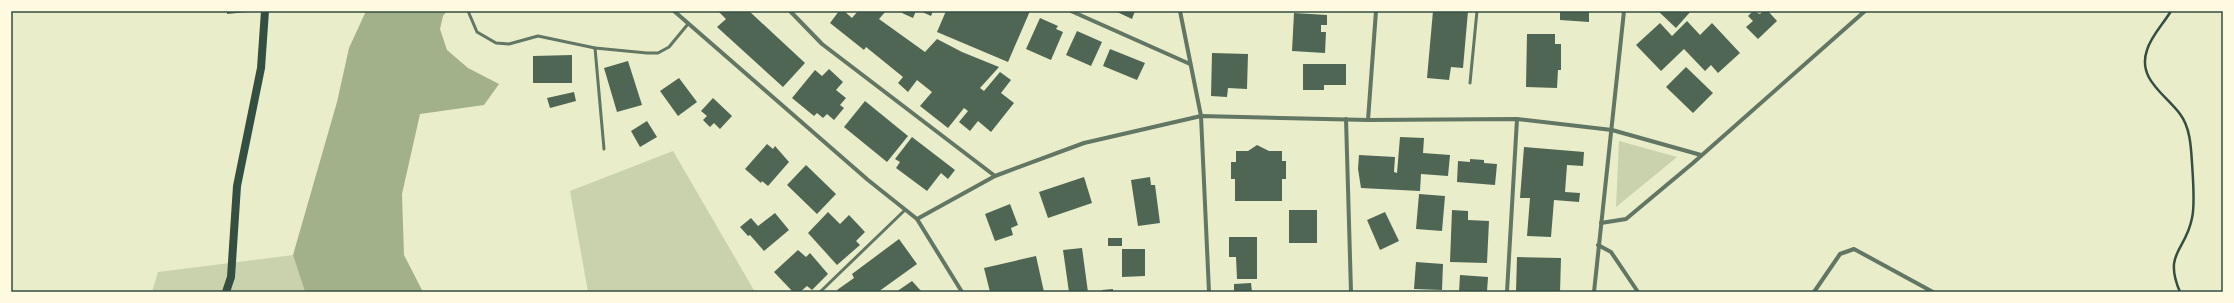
<svg xmlns="http://www.w3.org/2000/svg" width="2234" height="303" font-family="'Sofia Sans Condensed',sans-serif">
  <style>
    .green { fill: #cad2ad }
    .water { fill: #a3b18a }
    .building { fill: #4f6655 }
    .lines { fill: none; stroke-linecap: round; stroke-linejoin: round }
    .path { stroke: #344e41; stroke-width: 2.5 }
    .service { stroke: #617663; stroke-width: 3 }
    .minor { stroke: #617663; stroke-width: 4 }
    .secondary { stroke: #344e41; stroke-width: 8 }
    .neatline { fill: none; stroke: #344e41; stroke-width: 1.5 }
  </style>
  <rect width="100%" height="100%" fill="#e9edc9"/>
  <g class="green">
    <path d="M1619 141 1677 157 1616 207Z"/>
    <path d="M673 151 755 292H588L570 191Z"/>
    <path d="M293 255 305 292H152L158 272Z"/>
  </g>
  <path class="water" d="M366 11H447L443 16 440 29 447 50 468 68 499 84 484 105 420 114 402 194 404 255 423 292H305L293 255 337 102 349 48Z"/>
  <g class="building">
    <path d="M227 11H247V12L227 14Z"/>
    <path d="M718 11H749L805 63 783 87 717 27 726 19Z"/>
    <path d="M839 11H844L852 18 858 11H886L879 19 925 52 937 39 962 52 999 67 980 88 984 91 1000 72 1011 80 1001 93 1014 103 991 132 978 121 970 131 959 122 968 111 964 108 948 128 920 106 932 92 917 80 908 92 898 83 903 77 866 47 864 50 830 23Z"/>
    <path d="M903 11H916L913 18 902 13Z"/>
    <path d="M920 11H933L931 16Z"/>
    <path d="M946 11H1030L1008 62 937 32Z"/>
    <path d="M1115 11H1135L1132 19Z"/>
    <path d="M1433 11H1468L1463 68 1451 67 1449 80 1427 78Z"/>
    <path d="M1560 11H1589V22L1560 20Z"/>
    <path d="M1658 11H1691L1676 28Z"/>
    <path d="M1753 11 1760 14 1763 11H1768L1777 21 1758 39 1746 27 1753 21 1748 16Z"/>
    <path d="M1294 13 1327 15V25H1321V32H1326L1325 53 1292 51Z"/>
    <path d="M1040 18 1058 26 1056 29 1063 32 1051 60 1026 49Z"/>
    <path d="M1687 21 1700 35 1712 23 1740 53 1718 73 1711 65 1705 71 1684 49 1661 71 1636 45 1660 23 1672 36Z"/>
    <path d="M1077 31 1102 42 1091 66 1066 55Z"/>
    <path d="M1527 34H1555V44H1561V70H1558L1557 88 1526 87Z"/>
    <path d="M1110 49 1145 63 1137 80 1103 66Z"/>
    <path d="M1212 53 1248 54 1247 89 1228 88 1227 97 1211 96Z"/>
    <path d="M572 55V83H533V56Z"/>
    <path d="M628 61 642 105 617 112 604 68Z"/>
    <path d="M1303 64H1346V85H1324V90H1303Z"/>
    <path d="M1686 67 1713 93 1693 113 1666 87Z"/>
    <path d="M829 69 843 82 836 90 846 98 840 105 844 108 834 120 827 114 823 118 817 113 814 116 792 98 815 70 822 76Z"/>
    <path d="M679 78 697 102 678 116 660 91Z"/>
    <path d="M574 92 576 101 550 108 547 98Z"/>
    <path d="M713 98 732 116 720 129 714 123 710 127 703 120 707 116 701 111Z"/>
    <path d="M865 101 908 136 887 162 844 127Z"/>
    <path d="M647 121 657 137 640 147 631 131Z"/>
    <path d="M912 137 955 170 948 179 941 173 927 191 896 168 900 162 895 159Z"/>
    <path d="M1400 137 1424 138 1423 153 1450 155 1448 176 1421 174 1420 191 1361 188 1358 169 1359 155 1395 157 1394 172 1397 173Z"/>
    <path d="M767 144 773 149 775 146 789 162 768 186 762 181 761 183 745 169Z"/>
    <path d="M1257 145 1269 151H1282V161H1286V179H1282V201H1235V179H1231V162H1236V151H1248Z"/>
    <path d="M1524 147 1584 152 1583 166 1567 165 1565 192 1580 193 1579 202 1554 200 1551 237 1527 236 1530 198H1520Z"/>
    <path d="M1470 159 1484 160V163L1497 164 1495 185 1457 182 1458 161 1470 162Z"/>
    <path d="M806 165 836 194 817 214 787 185Z"/>
    <path d="M1084 177 1092 203 1048 218 1039 192Z"/>
    <path d="M1150 177 1151 185H1155L1160 223 1138 226 1131 180Z"/>
    <path d="M1419 194 1445 196 1442 231 1416 229Z"/>
    <path d="M1010 204 1018 225 1011 228 1013 235 995 241 985 214Z"/>
    <rect x="1289" y="210" width="28" height="33"/>
    <path d="M1452 210 1468 211V220L1489 221 1487 263 1450 262Z"/>
    <path d="M828 212 840 224 849 215 865 232 856 241 860 245 837 265 808 233Z"/>
    <path d="M1385 212 1399 241 1380 250 1367 220Z"/>
    <path d="M775 213 789 230 764 251 750 235 748 236 740 227 751 218 758 226Z"/>
    <path d="M1229 237H1257V279H1237L1236 257H1229Z"/>
    <rect x="1108" y="238" width="14" height="8"/>
    <path d="M899 239 917 264 878 292H839L837 290 854 278 852 274Z"/>
    <path d="M1082 248 1088 292H1069L1063 250Z"/>
    <path d="M1122 249H1145V276L1122 277Z"/>
    <path d="M798 250 806 257 810 253 828 274 812 290 807 286 800 292H793L774 272Z"/>
    <path d="M1036 256 1044 292H990L984 268Z"/>
    <path d="M1517 257 1561 258 1560 292H1516Z"/>
    <path d="M1416 262 1443 264 1442 290 1414 289Z"/>
    <path d="M1460 275 1488 277 1487 292H1459Z"/>
    <path d="M912 281 922 292H896Z"/>
    <path d="M1251 283 1252 292H1234V284Z"/>
    <path d="M1113 289V292H1102V290Z"/>
  </g>
  <g class="lines">
    <path class="path" d="M2171 11C2164 23 2151 36 2147 50 2137 79 2165 94 2180 114 2190 127 2191 146 2192 163 2193 177 2195 206 2192 218 2186 251 2163 252 2180 292"/>
    <g class="service">
      <path d="M468 11 477 32 496 43 509 44 538 36 595 48 647 53H658L669 47 688 24"/>
      <path d="M595 48 604 149"/>
      <path d="M1470 83 1477 11"/>
      <path d="M820 292 905 210"/>
    </g>
    <g class="minor">
      <path d="M674 11 868 180 917 219 962 292"/>
      <path d="M790 11 822 44 995 176"/>
      <path d="M1071 11 1190 64"/>
      <path d="M1180 11 1201 116 1209 292"/>
      <path d="M1346 119 1351 292"/>
      <path d="M1368 120 1376 11"/>
      <path d="M917 219 995 176 1084 143 1201 116 1368 120 1517 119 1612 130 1701 155"/>
      <path d="M1601 223 1626 219 1693 163 1865 11"/>
      <path d="M1598 245 1611 252 1638 292"/>
      <path d="M1507 292 1517 119"/>
      <path d="M1594 292 1624 11"/>
      <path d="M1814 292 1840 254 1854 249 1933 292"/>
    </g>
    <path class="secondary" d="M226 292 231 277 237 186 261 68 265 11"/>
  </g>
  <rect width="2234" height="303" fill="none" stroke="#fefae0" stroke-width="24"/>
  <rect x="12" y="12" width="2210" height="279" class="neatline"/>
</svg>
